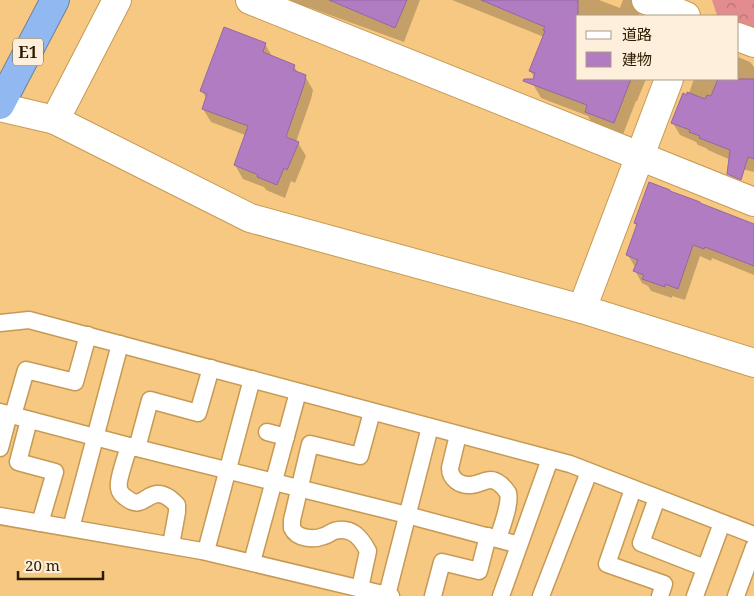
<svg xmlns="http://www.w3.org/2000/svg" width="754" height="596" font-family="'Noto Serif','Noto Sans JP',serif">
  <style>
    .park { fill: url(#park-crowns) }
    .shadow { fill: #0003 }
    .building { fill: #b17cc2; stroke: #9467a2 }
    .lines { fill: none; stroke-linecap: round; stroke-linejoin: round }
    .lane-casing { stroke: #c69a55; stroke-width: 19 }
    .street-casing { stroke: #c69a55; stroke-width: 30 }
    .highway-casing { stroke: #6e819c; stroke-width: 30 }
    .lane { stroke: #fff; stroke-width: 16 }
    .street { stroke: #fff; stroke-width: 28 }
    .highway { stroke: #91b8f0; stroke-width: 28 }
    .labels { text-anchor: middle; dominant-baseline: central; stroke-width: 4; stroke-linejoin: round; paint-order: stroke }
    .shield { fill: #fdefdb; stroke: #6b5b42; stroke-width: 1 }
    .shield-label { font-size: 16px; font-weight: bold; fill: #2d1c00 }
  </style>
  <defs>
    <pattern id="park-crowns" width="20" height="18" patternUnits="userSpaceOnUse" patternTransform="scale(1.25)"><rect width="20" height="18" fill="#e28c8f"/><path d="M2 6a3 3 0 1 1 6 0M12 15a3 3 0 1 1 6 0" fill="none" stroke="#b87272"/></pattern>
  </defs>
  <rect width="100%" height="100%" fill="#f6c882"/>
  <path class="park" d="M712 0H754V30L738 23V16H720L717 15Z"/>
  <g class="shadow">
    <path d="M275 0H420L404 42 308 7 307 8 303 6 300 11Z"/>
    <path d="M452 0H599L620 8 623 0H649L639 9V15L641 16H578V79H646L637 101H636L622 137 594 127 588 116 541 98 533 84 535 78 530 71 544 37Z"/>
    <path d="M265 44 273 58 294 66 298 73 305 76 313 90 311 99 296 142 298 143 306 156 295 183 291 181 285 198 266 190 264 187 243 179 235 165 245 135 211 122 203 109 207 100 202 91Z"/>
    <path d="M738 57 750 62 754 67V172L738 168 733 161 708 150 706 148 698 145 696 142 680 135 673 123 688 96 694 79H738Z"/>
    <path d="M635 223 754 226V275L712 258 711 261 700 256 685 300 672 296V298L651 291 648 286 642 283 635 271V267L628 255 637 227Z"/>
  </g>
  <g class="building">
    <path d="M329 0H407L395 28Z"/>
    <path d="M481 0H578V79H631L614 123 585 112 587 105 523 81 524 79H533L535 73 529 71 545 31 543 30 545 27Z"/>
    <path d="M224 27 266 43 263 52 295 65 293 70 306 75 304 85 286 137 299 142 287 170 284 168 277 185 257 177 258 175 234 165 248 126 202 109 207 94 200 91Z"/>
    <path d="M718 79H754V159L748 157 741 180 727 174 730 150 699 138 700 136 689 132 690 130 671 123 683 93 687 95V92L705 99 707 95 711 96Z"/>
    <path d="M649 182 670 190V191L700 202V203L754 224V266L705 247 704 249 693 245 678 289 665 284V287L642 279 644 275 633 271 638 260 626 255 637 224 634 223Z"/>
  </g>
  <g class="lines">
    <g class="lane-casing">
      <g id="lane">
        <path d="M0 323 29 320 570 464 754 535"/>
        <path d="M0 412 129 446 407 515 519 545"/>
        <path d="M13 415 26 370 75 382 88 335"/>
        <path d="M29 420 18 462 55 472 40 523"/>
        <path d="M267 432 286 437"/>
        <path d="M458 435 450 468C450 479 460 486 471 485 483 484 489 475 500 484 503 486 506 490 508 493 511 504 501 528 498 539"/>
        <path d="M129 446C127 454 117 481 119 488 119 491 122 495 125 497 141 510 143 496 157 494 165 493 172 500 177 505V512L171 545"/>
        <path d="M0 448 9 414"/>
        <path d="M137 448 150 400 198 413 211 368"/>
        <path d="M633 489 607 564 664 584 660 596"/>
        <path d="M657 498 641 543 705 568"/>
        <path d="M0 516 202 551 391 596"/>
        <path d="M71 528 120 344"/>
        <path d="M206 551 252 379"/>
        <path d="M252 562 298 392"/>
        <path d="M360 588 368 551C361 538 352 526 334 531 331 532 328 535 324 536 314 540 297 539 292 528 292 527 292 521 292 520L310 444 360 456 372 412"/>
        <path d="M387 595 430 427"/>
        <path d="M433 596 442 562 479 571 488 536"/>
        <path d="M501 596 550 459"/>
        <path d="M541 596 589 472"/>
        <path d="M695 596 722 523"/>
        <path d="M736 596 754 547"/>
      </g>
    </g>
    <g class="street-casing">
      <g id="street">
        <path d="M250 0 754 202"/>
        <path d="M646 0 686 16"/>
        <path d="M738 37 754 43"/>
        <path d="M0 107 55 120 250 218 582 309 754 363"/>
        <path d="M55 120 117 0"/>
        <path d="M582 309 669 79"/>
      </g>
    </g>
    <g class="highway-casing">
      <path id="highway" d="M0 105 55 0"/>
    </g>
    <use href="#lane" class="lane"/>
    <use href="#street" class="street"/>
    <use href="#highway" class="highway"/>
  </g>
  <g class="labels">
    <rect class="shield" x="13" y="38.5" width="30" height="27" rx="4"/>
    <g class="shield-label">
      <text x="28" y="52">E1</text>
    </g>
  </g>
  <rect x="576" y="15" width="162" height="65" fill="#fdefdb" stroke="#aa9b83"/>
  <rect x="586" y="31" width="25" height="8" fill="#ffffff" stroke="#aa9b83"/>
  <text x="622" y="40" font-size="15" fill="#2d1c00">道路</text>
  <rect x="586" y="52" width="25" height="15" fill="#b17cc2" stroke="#aa9b83"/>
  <text x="622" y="65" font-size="15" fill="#2d1c00">建物</text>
  <path d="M18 571v8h85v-8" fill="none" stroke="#2d1c00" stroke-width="2.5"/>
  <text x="25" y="571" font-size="15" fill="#2d1c00" stroke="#fdefdb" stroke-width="4" paint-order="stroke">20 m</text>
</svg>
